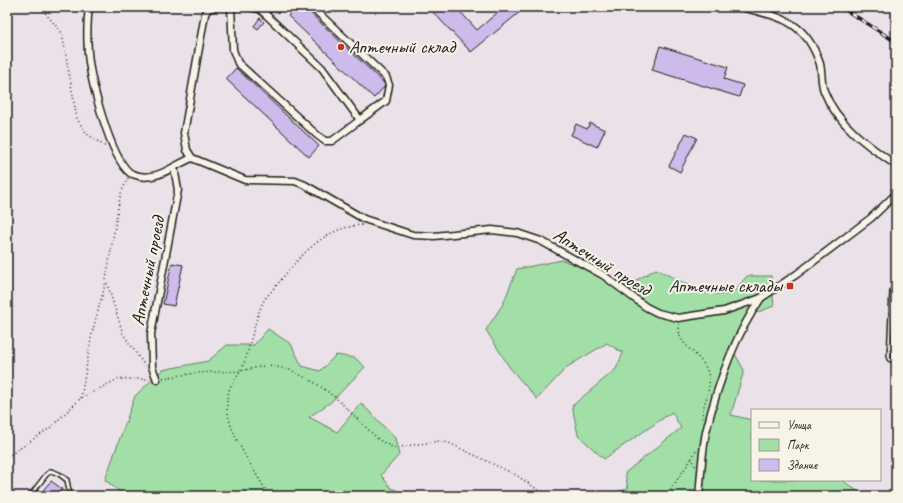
<svg xmlns="http://www.w3.org/2000/svg" width="903" height="503" font-family="Caveat,sans-serif">
  <style>
    .green { fill: #a2dfa7; stroke: #5f7e62 }
    .building { fill: #cebaeb; stroke: #1c1c1c }
    .lines { fill: none; stroke-linecap: round; stroke-linejoin: round }
    .lane-casing { stroke: #1c1c1c; stroke-width: 6 }
    .street-casing { stroke: #1c1c1c; stroke-width: 9 }
    .path { stroke: #1c1c1c; stroke-width: 1.5; stroke-dasharray: 1 3; stroke-linecap: butt }
    .lane { stroke: #f7f3e8; stroke-width: 3 }
    .street { stroke: #f7f3e8; stroke-width: 6 }
    .rail-casing { stroke: #1c1c1c; stroke-width: 3.5 }
    .rail { stroke: #f7f3e8; stroke-width: 2; stroke-dasharray: 6; stroke-linecap: butt }
    .poi-dot { fill: #c8321e; stroke: #f7f3e8; stroke-width: 1.5 }
    .labels { text-anchor: middle; dominant-baseline: central; stroke-width: 4; stroke-linejoin: round; paint-order: stroke }
    .poi-label { font-size: 19px; fill: #1c1c1c; stroke: #f7f3e8; text-anchor: start }
    .street-label { font-size: 19px; fill: #1c1c1c; stroke: #f7f3e8 }
  </style>
  <rect width="100%" height="100%" fill="#ebe2e9"/>
  <filter id="ink" filterUnits="userSpaceOnUse"><feTurbulence type="fractalNoise" baseFrequency=".025" numOctaves="2"/><feDisplacementMap in="SourceGraphic" scale="8" xChannelSelector="R" yChannelSelector="G"/><feConvolveMatrix kernelMatrix="1 2 1 2 8 2 1 2 1" color-interpolation-filters="sRGB"/></filter>
  <g filter="url(#ink)">
    <g class="green">
      <path d="M562 260 628 285 656 269 705 293 731 295 747 276H771L774 306 745 317 732 349 744 370 731 415 752 420V480H842L864 496H612V493L628 489 625 473 681 428 672 412 604 459 578 435 572 406 616 369 623 353 607 343 567 367 537 399 510 368 486 330 503 304 517 269Z"/>
      <path d="M268 329 291 344 302 366 320 371 336 355 355 358 365 367 331 402 309 417 337 432 361 403 395 438 399 455 381 475 391 488 409 496H125L105 480 135 396 162 370 208 361 227 345H254Z"/>
    </g>
    <g class="building">
      <path d="M296 7H304L386 85 374 98 288 16Z"/>
      <path d="M428 7H456L477 30 504 7H526L471 52Z"/>
      <path d="M260 18 264 22 258 29 254 26Z"/>
      <path d="M660 46 728 67 724 79 743 85 739 97 652 70Z"/>
      <path d="M236 68 319 146 309 157 226 79Z"/>
      <path d="M590 123 605 130 597 147 571 135 576 124 587 129Z"/>
      <path d="M686 133 697 138 680 172 669 166Z"/>
      <path d="M172 263 183 265 174 306 163 304Z"/>
      <path d="M51 481 62 489 57 496H38Z"/>
    </g>
    <g class="lines">
      <g class="lane-casing">
        <g id="lane">
          <path d="M896 281 892 291 889 359 896 362"/>
          <path d="M30 496 46 475 51 471 59 474 67 480 70 496"/>
        </g>
      </g>
      <g class="street-casing">
        <g id="street">
          <path d="M89 7C87 22 87 38 88 53 90 79 110 157 130 173 132 174 136 175 139 176 159 180 174 165 192 158"/>
          <path d="M215 7 208 9 205 14 184 133 187 150 192 158 245 180 295 181 305 185 364 219 413 235 434 236 492 230 517 233 541 241 603 275 646 307 658 313 678 318 724 311 761 298 797 274 871 218 896 194"/>
          <path d="M231 7 233 50 238 63 317 135 325 141H332L360 120"/>
          <path d="M250 7 260 9 279 7"/>
          <path d="M741 7C781 17 806 21 820 64 822 73 821 83 824 91 836 123 869 147 896 165"/>
          <path d="M260 9 322 68 360 120 386 101 389 85 386 77 312 7"/>
          <path d="M157 380 152 367 151 334 178 190 174 167"/>
          <path d="M699 496C701 475 702 452 706 432 717 386 734 337 761 298"/>
        </g>
      </g>
      <g class="path">
        <path d="M40 7 62 33 77 119 87 134 106 147"/>
        <path d="M128 178 121 193 118 208 106 280 123 334 145 366"/>
        <path d="M679 324C679 327 679 333 680 336 685 349 704 358 708 373 713 389 702 404 702 419"/>
        <path d="M163 378 195 373 240 371 269 365 293 371 317 384 336 398 379 440 394 448 438 441 449 443 516 475 547 496"/>
        <path d="M81 398 92 333 106 281"/>
        <path d="M7 457 50 428 81 398 118 379H150"/>
        <path d="M695 466 692 458 696 450"/>
        <path d="M269 496C256 472 226 431 227 404 227 384 236 381 243 366 251 345 254 322 263 302 267 295 275 288 280 281 302 254 325 227 362 225"/>
        <path d="M666 496 692 458"/>
      </g>
      <use href="#lane" class="lane"/>
      <use href="#street" class="street"/>
      <g class="rail-casing">
        <path id="rail" d="M841 7 896 42"/>
      </g>
      <use href="#rail" class="rail"/>
    </g>
  </g>
  <g class="poi-dot">
    <circle cx="341" cy="47" r="4"/>
    <rect x="786" y="282" width="8" height="8" rx="2"/>
  </g>
  <g class="labels">
    <g class="poi-label">
      <text x="349" y="47">Аптечный склад</text>
      <text x="782" y="286" text-anchor="end">Аптечные склады</text>
    </g>
    <g class="street-label">
      <text transform="translate(602 262) rotate(32)">Аптечный проезд</text>
      <text transform="translate(148 271) rotate(-79)">Аптечный проезд</text>
    </g>
  </g>
  <rect width="903" height="503" fill="none" stroke="#f7f3e8" stroke-width="24"/>
  <rect x="12" y="12" width="879" height="479" fill="none" stroke="#1c1c1c" stroke-width="1.5" filter="url(#ink)"/>
  <rect x="751" y="409" width="130" height="72" fill="#f7f3e8" stroke="#9f9d96"/>
  <rect x="759" y="422" width="20" height="6" fill="#f7f3e8" stroke="#9f9d96"/>
  <text x="787" y="429" font-size="12" fill="#1c1c1c">Улица</text>
  <rect x="759" y="439" width="20" height="12" fill="#a2dfa7" stroke="#9f9d96"/>
  <text x="787" y="449" font-size="12" fill="#1c1c1c">Парк</text>
  <rect x="759" y="459" width="20" height="12" fill="#cebaeb" stroke="#9f9d96"/>
  <text x="787" y="469" font-size="12" fill="#1c1c1c">Здание</text>
</svg>
